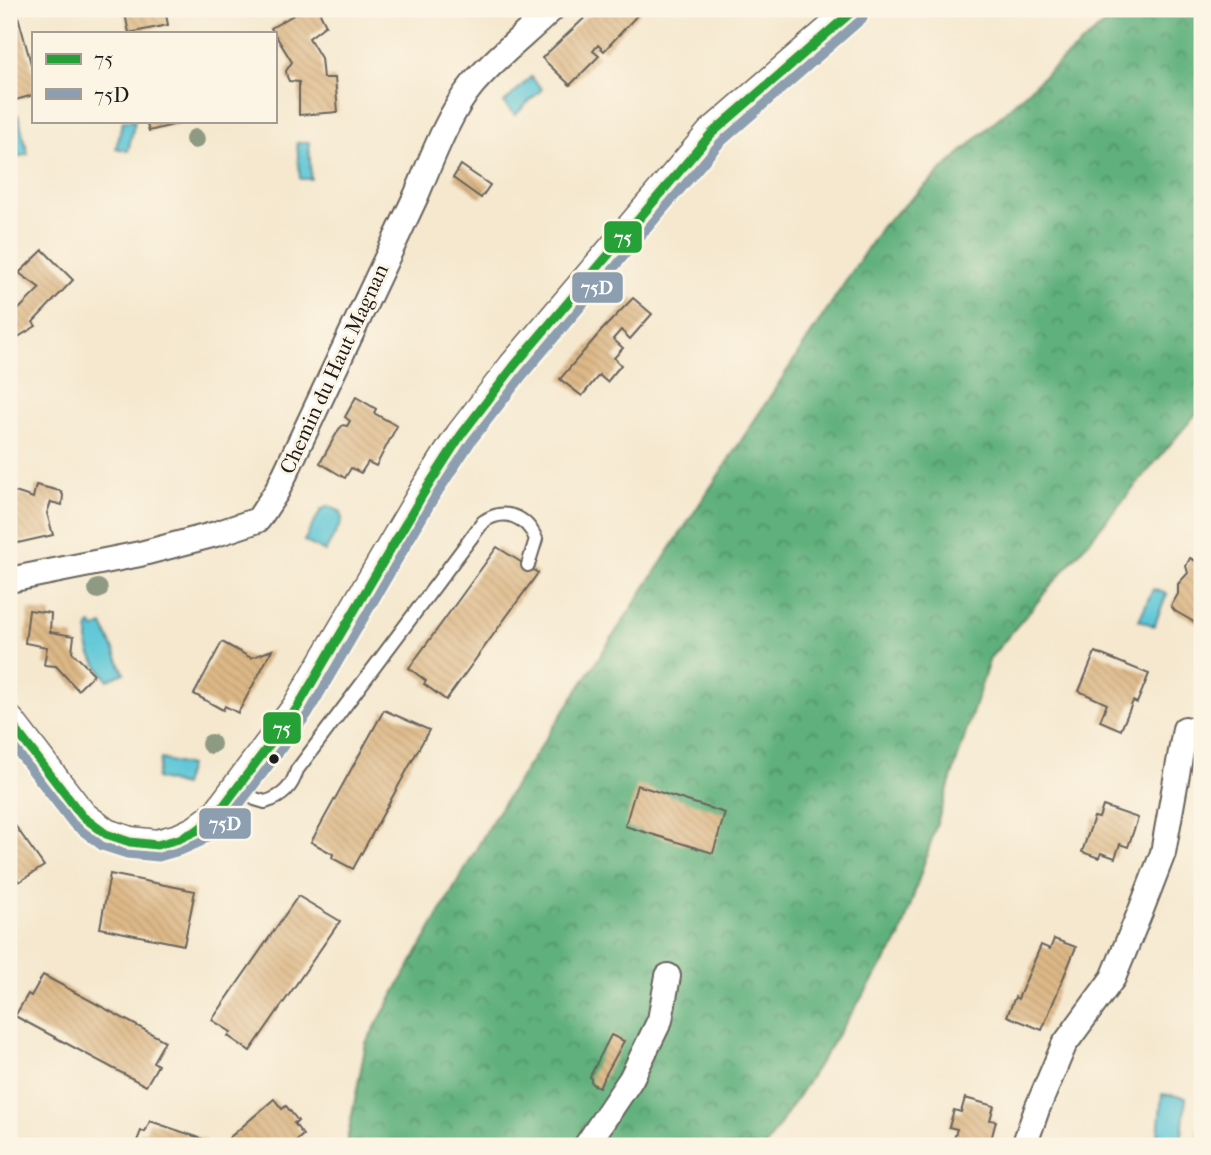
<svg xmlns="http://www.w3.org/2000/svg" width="1211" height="1155" font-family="'IM FELL French Canon',serif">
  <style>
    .forest { fill: url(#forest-crowns); stroke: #3e664c; stroke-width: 2 }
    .water { fill: #5cc6d7; stroke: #3c717a; stroke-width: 2 }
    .building { fill: url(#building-back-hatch) }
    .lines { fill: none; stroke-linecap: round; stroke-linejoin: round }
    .service-casing { stroke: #68635b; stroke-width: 16 }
    .minor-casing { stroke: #68635b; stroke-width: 28 }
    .tertiary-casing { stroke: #68635b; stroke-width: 33 }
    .service { stroke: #fff; stroke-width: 12 }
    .minor { stroke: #fff; stroke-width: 24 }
    .tertiary { stroke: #fff; stroke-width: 30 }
    .bus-1-casing { stroke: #fcf5e5; stroke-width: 14 }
    .bus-2-casing { stroke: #fcf5e5; stroke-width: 14 }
    .bus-1 { stroke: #26a137; stroke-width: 9 }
    .bus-2 { stroke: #8c9eb0; stroke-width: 9 }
    .tree { fill: #8f9a83 }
    .bus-dot { fill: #1c1c1c; stroke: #fcf5e5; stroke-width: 2.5 }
    .labels { text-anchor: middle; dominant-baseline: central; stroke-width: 6; stroke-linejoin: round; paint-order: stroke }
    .street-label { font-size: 21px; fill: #1c1c1c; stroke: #fcf5e5 }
    .line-badge { stroke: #fcf5e5; stroke-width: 2.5 }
    .badge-label { font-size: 19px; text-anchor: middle; font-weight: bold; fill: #fff }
  </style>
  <defs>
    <pattern id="forest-crowns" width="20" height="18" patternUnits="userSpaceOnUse" patternTransform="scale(1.75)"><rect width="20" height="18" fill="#5fb07c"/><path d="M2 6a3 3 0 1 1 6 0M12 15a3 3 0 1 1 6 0" fill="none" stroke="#4e8e65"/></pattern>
    <pattern id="building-back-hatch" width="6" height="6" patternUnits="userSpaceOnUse" patternTransform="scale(1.75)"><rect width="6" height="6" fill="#ddb887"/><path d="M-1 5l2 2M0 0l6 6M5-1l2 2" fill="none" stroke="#bd9e74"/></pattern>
  </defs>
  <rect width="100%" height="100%" fill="#fcf5e5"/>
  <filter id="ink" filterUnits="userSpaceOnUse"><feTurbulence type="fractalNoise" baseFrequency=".0143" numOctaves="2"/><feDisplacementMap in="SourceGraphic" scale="14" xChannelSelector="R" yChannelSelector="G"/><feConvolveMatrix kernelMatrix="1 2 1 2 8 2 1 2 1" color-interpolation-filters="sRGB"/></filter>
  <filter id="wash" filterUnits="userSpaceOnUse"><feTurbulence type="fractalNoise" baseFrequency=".00686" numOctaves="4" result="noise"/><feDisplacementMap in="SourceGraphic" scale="28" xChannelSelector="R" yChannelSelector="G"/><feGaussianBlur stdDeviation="1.57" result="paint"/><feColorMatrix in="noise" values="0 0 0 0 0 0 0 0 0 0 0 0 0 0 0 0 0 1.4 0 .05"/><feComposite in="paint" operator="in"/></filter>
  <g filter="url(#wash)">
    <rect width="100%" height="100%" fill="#f5e8cf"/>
    <path class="forest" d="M1122 9H1202V407L990 658 900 938 766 1146H346L366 1043 495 816 882 226 1048 72Z"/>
    <g class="water">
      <path d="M531 77 542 89 515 115 504 103Z"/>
      <path d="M18 115 28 154 11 159 9 117Z"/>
      <path d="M123 121H135L128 151 116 148Z"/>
      <path d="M309 142 311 179H300L297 143Z"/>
      <path d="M328 506 341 512 342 521 325 552 304 541 321 510Z"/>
      <path d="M1153 589 1167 594 1154 626 1139 620Z"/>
      <path d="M92 624 94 629 103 625 124 673 108 680C92 658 85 653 89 625Z"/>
      <path d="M161 759 189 766 183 786 156 778Z"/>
      <path d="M1162 1094 1186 1097 1181 1145 1179 1146H1157Z"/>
    </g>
    <g id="blocks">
      <g class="building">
        <path d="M16 9 33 71V95L9 102V11Z"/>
        <path d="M124 9H165L168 25 129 33Z"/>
        <path d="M304 9H318L326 25 309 38 321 58 323 78H335L338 112 299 115V82L289 81 287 77 286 71 292 62 271 28Z"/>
        <path d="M594 9H643L604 51 598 45 593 51 599 56 570 85 542 58Z"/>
        <path d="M146 121H185V122L149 131Z"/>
        <path d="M461 165 490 185 481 198 453 178Z"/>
        <path d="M43 250 73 280 33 322 36 326 18 337 13 333 18 327 10 318 40 288 19 273Z"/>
        <path d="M633 298 652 314 630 339 621 330 613 339 623 348 614 358 621 365 607 382 599 375 582 396 560 379 602 330Z"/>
        <path d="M356 397 376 409 374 413 397 426 376 466 368 462 361 473 351 468 345 478 320 463 339 429 343 425 347 426 350 421 345 417Z"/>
        <path d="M36 485 60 491 63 495 62 505 51 502 47 513 53 535 9 545V490L33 498Z"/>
        <path d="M497 547 538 573 446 700 424 684 426 681 409 668Z"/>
        <path d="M1190 558 1202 564 1201 626 1175 611 1171 606 1178 594V584L1188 573 1186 566Z"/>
        <path d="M29 610 51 613 50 632 74 636 72 652 94 674 78 690 56 666 44 665 47 647 25 643Z"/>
        <path d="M222 642 251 658 272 650 238 713 225 706 223 710 194 694Z"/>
        <path d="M1095 652 1149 674 1137 703 1133 701 1121 730 1100 721 1107 704 1079 691Z"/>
        <path d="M384 710 429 730 353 869 332 858 333 854 311 842Z"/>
        <path d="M637 785 725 813 713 853 625 826Z"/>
        <path d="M1103 806 1138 818 1128 847 1120 844 1115 858 1101 853 1099 858 1082 852 1094 817 1099 818Z"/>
        <path d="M9 817 44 866 19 882 9 867Z"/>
        <path d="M110 874 195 891 184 945 100 928Z"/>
        <path d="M298 896 340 921 250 1051 228 1036 231 1032 212 1020Z"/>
        <path d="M1054 939 1076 947 1042 1030 1007 1016 1015 997 1018 999 1041 945 1050 949Z"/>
        <path d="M43 975 165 1041 153 1062 158 1065 146 1086 15 1016 28 994 31 996Z"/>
        <path d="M611 1035 624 1041 599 1087 592 1084 590 1076Z"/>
        <path d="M965 1098 994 1106 990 1120 996 1121 991 1140 985 1138 983 1146H952L957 1129 949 1127 954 1110 961 1112Z"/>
        <path d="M274 1099 282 1109 286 1106 298 1121 294 1123 303 1135 290 1146H227L231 1143 228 1139Z"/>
        <path d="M1201 1100 1202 1146H1195L1196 1139Z"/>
        <path d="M150 1121 206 1140 203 1146H135L141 1131 145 1132Z"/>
      </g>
    </g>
  </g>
  <g filter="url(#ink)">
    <use href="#blocks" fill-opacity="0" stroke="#68635b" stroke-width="2"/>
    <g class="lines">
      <g class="service-casing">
        <path id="service" d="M240 785 255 799 265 802C283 797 292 787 297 770L483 522C504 507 526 516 536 539L528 565"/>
      </g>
      <g class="minor-casing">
        <g id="minor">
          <path d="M9 580 140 554 216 534 258 520 277 491 416 196C430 163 449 112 473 84 496 57 526 34 552 9"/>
          <path d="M586 1146 631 1079 660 1020 668 976"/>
          <path d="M1024 1146 1037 1109 1064 1045 1113 978 1141 910 1163 853 1185 729"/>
        </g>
      </g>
      <g class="tertiary-casing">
        <path id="tertiary" d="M9 721 82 816 106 834 130 842 157 845 179 839 196 831 216 816 297 708 423 494 461 435 514 366 711 134 855 9"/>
      </g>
      <use href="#service" class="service"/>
      <use href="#minor" class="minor"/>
      <use href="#tertiary" class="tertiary"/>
      <g class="bus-1-casing">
        <path id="bus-1" d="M9 721 82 816 106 834 130 842 157 845 179 839 196 831 216 816 297 708 423 494 461 435 514 366 711 134 855 9"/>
      </g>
      <g class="bus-2-casing">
        <path id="bus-2" d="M9 741 73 824 102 846 127 854 159 857 183 850 201 842 224 825 308 714 433 500 471 442 524 374 720 143 863 18"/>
      </g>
      <use href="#bus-1" class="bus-1"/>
      <use href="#bus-2" class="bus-2"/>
    </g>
    <g class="tree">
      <circle cx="195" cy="139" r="10"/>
      <circle cx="98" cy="589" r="10"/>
      <circle cx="211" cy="744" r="10"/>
    </g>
  </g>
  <circle class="bus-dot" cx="274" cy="759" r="6"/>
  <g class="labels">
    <g class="street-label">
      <text transform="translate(334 369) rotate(-65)">Chemin du Haut Magnan</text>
    </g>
  </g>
  <g class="line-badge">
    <rect x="603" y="220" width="40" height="34" rx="7" fill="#26a137"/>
    <rect x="571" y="271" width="53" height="33" rx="7" fill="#8c9eb0"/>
    <rect x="262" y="711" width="40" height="34" rx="7" fill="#26a137"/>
    <rect x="198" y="807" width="54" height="33" rx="7" fill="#8c9eb0"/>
  </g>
  <g class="badge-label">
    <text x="623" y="244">75</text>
    <text x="597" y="294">75D</text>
    <text x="282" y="735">75</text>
    <text x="225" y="830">75D</text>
  </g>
  <rect width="1211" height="1155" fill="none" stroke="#fcf5e5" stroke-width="35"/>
  <rect x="32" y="32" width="245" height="91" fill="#fcf5e5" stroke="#a29e95" stroke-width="2"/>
  <rect x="46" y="54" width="35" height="10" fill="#26a137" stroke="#a29e95" stroke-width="2"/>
  <text x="94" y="66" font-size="21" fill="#1c1c1c">75</text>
  <rect x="46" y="89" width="35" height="10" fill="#8c9eb0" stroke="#a29e95" stroke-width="2"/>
  <text x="94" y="102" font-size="21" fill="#1c1c1c">75D</text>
</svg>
